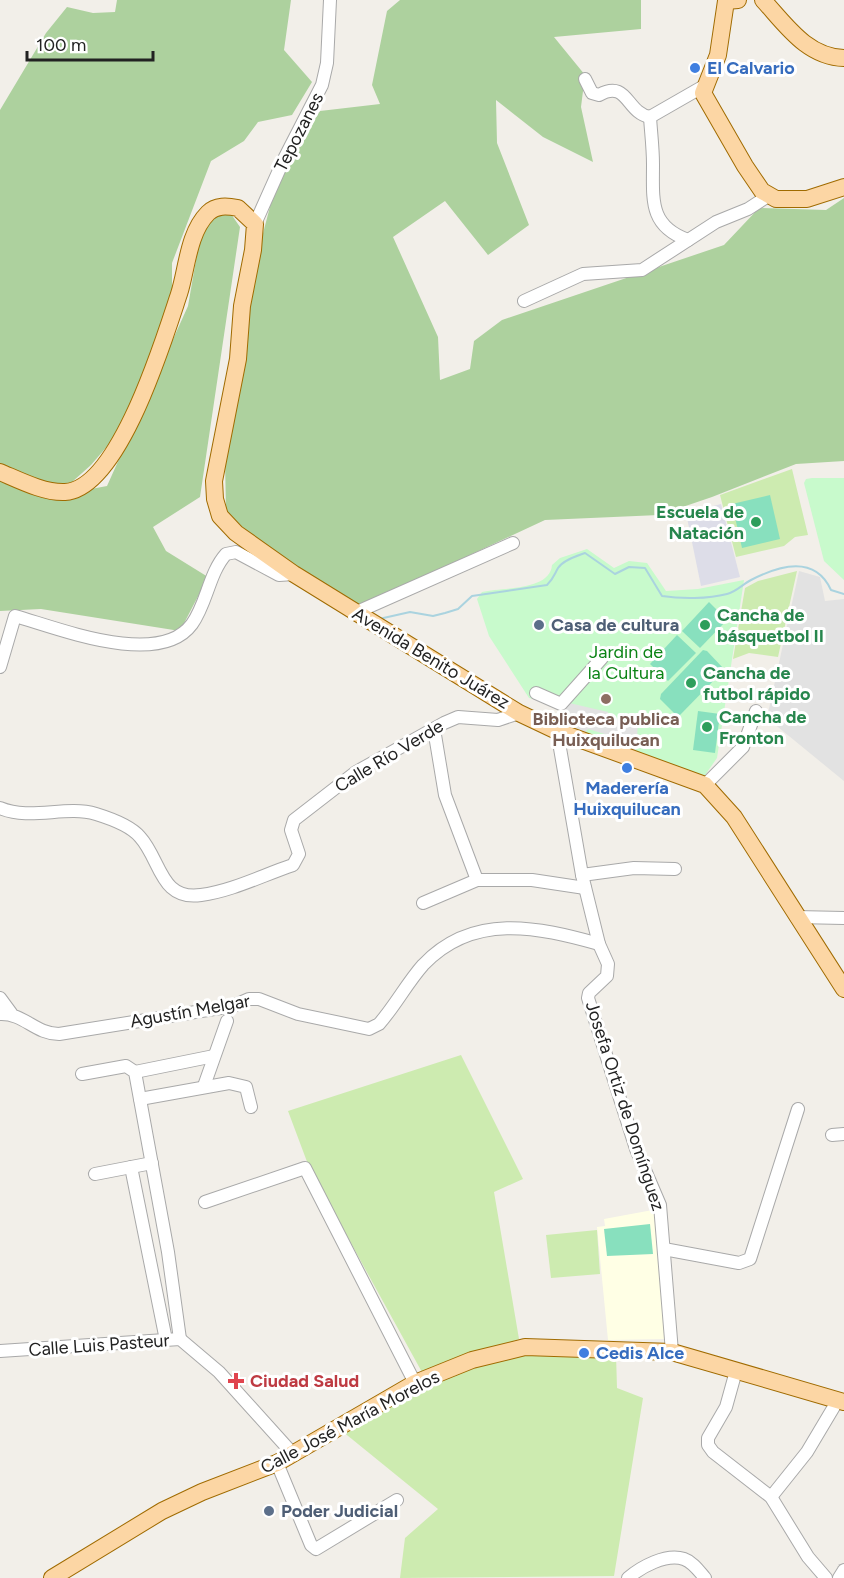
<svg xmlns="http://www.w3.org/2000/svg" width="844" height="1578" font-family="Figtree,sans-serif">
  <style>
    .education { fill: #ffffe5 }
    .grass { fill: #cdebb0 }
    .forest { fill: #add19e }
    .park { fill: #c8facc }
    .pitch { fill: #88e0be }
    .parking { fill: #e2e2e2 }
    .plaza { fill: #dddde8 }
    .lines { fill: none; stroke-linecap: round; stroke-linejoin: round }
    .stream { stroke: #aad3df; stroke-width: 2 }
    .minor-casing { stroke: #a9a9a9; stroke-width: 14 }
    .major-casing { stroke: #a06b00; stroke-width: 18 }
    .minor { stroke: #fff; stroke-width: 12 }
    .major { stroke: #fcd6a4; stroke-width: 16 }
    .shop-dot { fill: #3f7fe0; stroke: #fff; stroke-width: 2 }
    .leisure-dot { fill: #2e9e5b; stroke: #fff; stroke-width: 2 }
    .service-dot { fill: #5c6f8a; stroke: #fff; stroke-width: 2 }
    .education-dot { fill: #8d6e63; stroke: #fff; stroke-width: 2 }
    .health-dot { fill: #e0444e; stroke: #fff; stroke-width: 2 }
    .labels { text-anchor: middle; dominant-baseline: central; stroke-width: 6; stroke-linejoin: round; paint-order: stroke }
    .shop-label { font-size: 18px; font-weight: bold; fill: #366cbe; stroke: #fff; text-anchor: start }
    .street-label { font-size: 18px; fill: #222; stroke: #fff }
    .leisure-label { font-size: 18px; font-weight: bold; fill: #27864d; stroke: #fff; text-anchor: start }
    .service-label { font-size: 18px; font-weight: bold; fill: #4e5e75; stroke: #fff; text-anchor: start }
    .park-label { font-size: 18px; fill: #0c8416; stroke: #fff }
    .education-label { font-size: 18px; font-weight: bold; fill: #785e54; stroke: #fff }
    .health-label { font-size: 18px; font-weight: bold; fill: #be3a42; stroke: #fff; text-anchor: start }
  </style>
  <rect width="100%" height="100%" fill="#f2efe9"/>
  <path class="education" d="M658 1209 668 1339 608 1340 597 1227 605 1226 604 1219Z"/>
  <g class="grass">
    <path d="M792 469 808 535 795 537 784 546 736 557 720 495Z"/>
    <path d="M797 571 778 657 749 653 733 659 745 588 758 581Z"/>
    <path d="M461 1055 523 1179 494 1192 519 1339 423 1374 309 1167 288 1111Z"/>
    <path d="M597 1230 600 1274 551 1278 546 1235Z"/>
    <path d="M616 1354 617 1388 643 1398 614 1576 400 1578 405 1538 438 1509 342 1431 419 1386 516 1355Z"/>
  </g>
  <g class="forest">
    <path d="M117 0H291L284 50 312 82 292 115 258 122 244 141 211 161 172 263V328L134 415 91 465 63 490 0 468V110L46 33 67 7 93 13 115 12Z"/>
    <path d="M400 0H641V29L554 37 585 75 581 107 593 162 543 137 496 100 497 143 529 225 488 255 445 201 393 237 438 337 440 380 470 369 474 341 502 320 724 245 759 208 826 210 844 198V461L796 464 712 497 659 515 545 520 352 610 265 549 226 511 225 460 243 310 278 176 320 111 380 104 372 85 387 11Z"/>
    <path d="M222 201 240 227 200 497 153 527 166 551 208 577 180 631 41 609 0 611V479L59 495 107 486 188 306 200 237Z"/>
  </g>
  <g class="park">
    <path d="M812 478H844V580L824 561 804 483 806 479Z"/>
    <path d="M587 549 614 568 629 561 647 563 666 591 698 589 744 580 717 758 703 778 563 727 562 712 558 705 529 698 489 636 477 599 482 592C503 587 550 591 552 565L560 558Z"/>
  </g>
  <g class="pitch">
    <path d="M770 495 780 539 742 548 732 504Z"/>
    <path d="M709 602 727 620 700 648 682 631Z"/>
    <path d="M677 635 696 653 668 681 650 664Z"/>
    <path d="M703 650 707 651 723 668 722 672 680 715H676L660 699 661 694Z"/>
    <path d="M698 711 720 714 715 753 693 750Z"/>
    <path d="M650 1224 653 1254 607 1256 604 1229Z"/>
  </g>
  <g class="parking">
    <path d="M799 571 820 577 825 601 844 599V781L767 718Z"/>
    <path d="M565 702 608 712V717L638 723 636 751 618 744V738L588 729 585 733 564 726 563 712 558 705Z"/>
  </g>
  <path class="plaza" d="M721 504 740 577 701 586 686 513Z"/>
  <g class="lines">
    <path class="stream" d="M379 619 410 612 433 616 445 613 458 609 472 596 547 585C554 578 554 575 558 568 563 560 577 556 585 553L615 574 629 567 645 568 662 596C681 599 708 599 727 594 736 592 743 584 751 580 780 565 815 555 831 590L844 594"/>
    <g class="minor-casing">
      <g id="minor">
        <path d="M585 79 592 93 599 95C628 79 626 113 650 117"/>
        <path d="M650 117C651 133 653 148 653 164 653 200 649 226 688 240"/>
        <path d="M650 117 704 86"/>
        <path d="M255 224 284 159 322 85 327 63 330 0"/>
        <path d="M524 301 583 274 642 270 716 222 748 209 768 196"/>
        <path d="M357 612 513 543"/>
        <path d="M0 667 15 616C58 628 159 669 192 624 207 603 209 573 226 554L236 552 279 575 294 574"/>
        <path d="M536 693 561 704 602 658"/>
        <path d="M434 729 445 795 477 880"/>
        <path d="M557 731 582 875 599 944 608 964 607 976 589 993 588 998 636 1149 660 1205 672 1352"/>
        <path d="M705 785 743 747 756 711"/>
        <path d="M0 808C31 821 65 805 96 814 109 818 131 826 140 837 161 860 160 901 201 895 232 891 263 875 293 865L299 854 291 830 294 820 356 772 444 723 458 717 498 720 519 713"/>
        <path d="M582 875 634 868 675 869"/>
        <path d="M423 903 477 880H532L585 888"/>
        <path d="M796 917 844 918"/>
        <path d="M0 998 11 1013"/>
        <path d="M0 1014C24 1013 35 1034 59 1034L233 1006 249 999H259L298 1014 369 1029 379 1024C395 1006 407 983 423 965 473 912 538 927 599 944"/>
        <path d="M135 1072 214 1056"/>
        <path d="M82 1074 126 1066 135 1072 168 1252 180 1339"/>
        <path d="M204 1086 227 1021"/>
        <path d="M140 1099 229 1083 246 1087 251 1107"/>
        <path d="M832 1135 844 1134"/>
        <path d="M131 1167 166 1340"/>
        <path d="M95 1174 152 1163"/>
        <path d="M205 1202 305 1168 415 1383"/>
        <path d="M664 1249 739 1263 750 1259 798 1109"/>
        <path d="M0 1351 180 1339 219 1372 293 1454"/>
        <path d="M736 1371 726 1407 708 1438V1445L713 1452 771 1497 808 1557 826 1578"/>
        <path d="M277 1463 311 1545 316 1549 397 1500"/>
        <path d="M771 1497 807 1452 838 1400"/>
        <path d="M628 1578C641 1567 666 1553 684 1559 693 1562 699 1571 705 1578"/>
        <path d="M839 1578 844 1570"/>
      </g>
    </g>
    <g class="major-casing">
      <g id="major">
        <path d="M738 0 726 1 718 55 703 93 745 166 762 191 776 199H807L844 187"/>
        <path d="M763 0C786 25 807 57 844 58"/>
        <path d="M0 472C19 480 44 493 65 492 119 489 164 339 179 294 187 269 188 233 208 213 216 205 227 206 238 208L255 224 253 250 242 306 238 359 214 481 215 499 220 516 236 533 294 574 519 713 557 731 705 785 734 817 844 989"/>
        <path d="M52 1578 162 1511 202 1492 277 1463 415 1383 472 1360 525 1347 672 1352 844 1402"/>
      </g>
    </g>
    <use href="#minor" class="minor"/>
    <use href="#major" class="major"/>
  </g>
  <g class="shop-dot">
    <circle cx="695" cy="68" r="6"/>
    <circle cx="627" cy="768" r="6"/>
    <circle cx="584" cy="1353" r="6"/>
  </g>
  <g class="leisure-dot">
    <circle cx="756" cy="522" r="6"/>
    <circle cx="705" cy="625" r="6"/>
    <circle cx="691" cy="683" r="6"/>
    <circle cx="707" cy="727" r="6"/>
  </g>
  <g class="service-dot">
    <circle cx="539" cy="625" r="6"/>
    <circle cx="269" cy="1511" r="6"/>
  </g>
  <circle class="education-dot" cx="606" cy="699" r="6"/>
  <path class="health-dot" d="M233 1372h6v6h6v6h-6v6h-6v-6h-6v-6h6z"/>
  <g class="labels">
    <g class="shop-label">
      <text x="707" y="68">El Calvario</text>
      <text x="627" y="788" text-anchor="middle">Maderería<tspan x="627" dy="21">Huixquilucan</tspan></text>
      <text x="596" y="1353">Cedis Alce</text>
    </g>
    <g class="street-label">
      <text transform="translate(299 132) rotate(-63)">Tepozanes</text>
      <text transform="translate(431 658) rotate(31)">Avenida Benito Juárez</text>
      <text transform="translate(389 756) rotate(-31)">Calle Río Verde</text>
      <text transform="translate(190 1011) rotate(-10)">Agustín Melgar</text>
      <text transform="translate(625 1106) rotate(72)">Josefa Ortiz de Domínguez</text>
      <text transform="translate(99 1345) rotate(-4)">Calle Luis Pasteur</text>
      <text transform="translate(350 1422) rotate(-28)">Calle José María Morelos</text>
    </g>
    <g class="leisure-label">
      <text x="744" y="512" text-anchor="end">Escuela de<tspan x="744" dy="21">Natación</tspan></text>
      <text x="717" y="615">Cancha de<tspan x="717" dy="21">básquetbol II</tspan></text>
      <text x="703" y="673">Cancha de<tspan x="703" dy="21">futbol rápido</tspan></text>
      <text x="719" y="717">Cancha de<tspan x="719" dy="21">Fronton</tspan></text>
    </g>
    <g class="service-label">
      <text x="551" y="625">Casa de cultura</text>
      <text x="281" y="1511">Poder Judicial</text>
    </g>
    <g class="park-label">
      <text x="626" y="652">Jardin de<tspan x="626" dy="21">la Cultura</tspan></text>
    </g>
    <g class="education-label">
      <text x="606" y="719">Biblioteca publica<tspan x="606" dy="21">Huixquilucan</tspan></text>
    </g>
    <g class="health-label">
      <text x="250" y="1381">Ciudad Salud</text>
    </g>
  </g>
  <path d="M27 51v9h126v-9" fill="none" stroke="#222222" stroke-width="3"/>
  <text x="36" y="51" font-size="18" fill="#222222" stroke="#ffffff" stroke-width="4.5" paint-order="stroke">100 m</text>
</svg>
